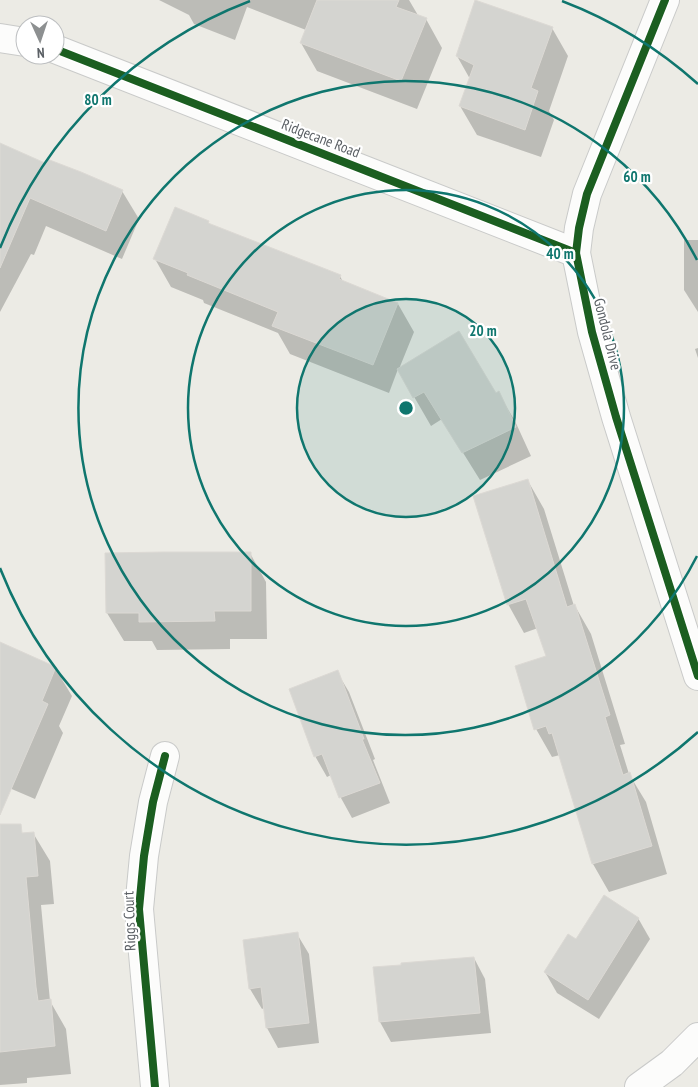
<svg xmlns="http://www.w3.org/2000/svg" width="698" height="1087" font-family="'PT Sans Narrow',sans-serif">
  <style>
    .shadow { fill: #0003 }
    .building { fill: #d4d4d0; stroke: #dcd9d4 }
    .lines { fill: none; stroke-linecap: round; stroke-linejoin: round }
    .minor-casing { stroke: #c9cac9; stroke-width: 30 }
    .minor { stroke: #fcfcfb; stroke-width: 28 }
    .cycleway-casing { stroke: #fff; stroke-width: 11 }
    .cycleway { stroke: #1b5e20; stroke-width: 8 }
    .ring { fill: none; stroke: #0f766e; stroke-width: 2.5 }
    .labels { text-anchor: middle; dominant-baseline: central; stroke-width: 4.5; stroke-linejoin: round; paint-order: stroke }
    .street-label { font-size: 15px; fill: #5a5f64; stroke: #fff }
    .centre { fill: #0f766e; stroke: #fff; stroke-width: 2.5 }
    .ring-label { font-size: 15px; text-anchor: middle; font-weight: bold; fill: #0f766e; stroke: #fff; stroke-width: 4.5; stroke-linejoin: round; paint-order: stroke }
  </style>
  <rect width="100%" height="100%" fill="#ecebe5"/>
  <g class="shadow">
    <path d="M159 0H409L419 17 426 19 442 48 417 109 317 71 301 43 306 30 247 7 235 40 194 24 189 15Z"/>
    <path d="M552 28 568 56 549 111 554 120 541 157 477 135 460 106 470 79 457 56Z"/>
    <path d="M0 145 46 164 122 191 139 219 122 259 46 226 34 255 31 254 0 312Z"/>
    <path d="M208 222 210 225 340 276 343 282 398 304 414 332 399 369 495 394 498 393 515 421 531 456 480 480 442 419 431 426 398 369 389 393 290 354 278 333 204 303 203 300 171 287 155 259Z"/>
    <path d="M684 240H698V312L684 290Z"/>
    <path d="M698 348V358L695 349Z"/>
    <path d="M528 481 544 509 574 606H575L591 634 625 744 620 745 629 774 646 802 667 874 609 892 593 864 560 755 552 757 536 729 548 657 538 628 524 633 508 604Z"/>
    <path d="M250 553 266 582 267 639H230V649L157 650 152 641H124L107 613Z"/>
    <path d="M0 661 55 668 72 696 59 726 63 733 35 799 0 784Z"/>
    <path d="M337 672 349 692 375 759 373 760 390 803 352 818 341 798 331 775 327 777 315 756Z"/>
    <path d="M33 833 50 861 54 904 41 905 50 1001 66 1029 71 1074 27 1078V1083L0 1085V836Z"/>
    <path d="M638 918 650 939 599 1019 557 993 545 972 577 941Z"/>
    <path d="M297 934 309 954 319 1043 278 1048 267 1028 264 1008 262 1009 250 989Z"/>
    <path d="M474 958 485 979 491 1033 391 1042 380 1022Z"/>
  </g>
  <g class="building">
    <path d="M317 0H399L396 7 427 18 401 81 300 43Z"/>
    <path d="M475 0 553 27 531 88 538 91 525 130 459 106 474 65 456 56Z"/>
    <path d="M0 143 45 163 47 159 81 172 123 190 106 231 30 198 0 268Z"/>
    <path d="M175 207 209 221 208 223 341 275 339 279 398 303 373 365 272 326 278 312 187 275 188 273 153 259Z"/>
    <path d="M459 331 496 393 499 391 516 427 462 453 424 392 413 398 397 369Z"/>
    <path d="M528 479 567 607 575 604 610 715 605 717 623 775 630 772 652 846 592 864 552 733 549 734 546 726 534 730 515 666 546 656 526 599 507 605 473 496Z"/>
    <path d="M165 552H251V611H214L215 621 139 622V613H106L105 553Z"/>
    <path d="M0 642 56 667 42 701 48 704 0 815Z"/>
    <path d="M338 670 364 739H362L380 783 339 798 322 754 314 757 289 689Z"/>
    <path d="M0 824H21L22 833 34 832 38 876 26 877 36 987 38 1001 51 999 55 1046 0 1052Z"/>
    <path d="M604 895 639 918 588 1000 544 972 568 934 576 939Z"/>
    <path d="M298 932 309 1023 266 1028 261 987 249 989 243 940Z"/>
    <path d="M474 957 480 1013 379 1022 373 967 401 965V963Z"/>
  </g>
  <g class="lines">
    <g class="minor-casing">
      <g id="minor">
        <path d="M665 0 587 194 579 228 576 253 592 332 616 417 698 676"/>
        <path d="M0 38 25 42"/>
        <path d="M55 49 576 253"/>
        <path d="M155 1087 139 909 144 856 153 802 165 756"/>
        <path d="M639 1087 672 1063 698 1037"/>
      </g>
    </g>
    <use href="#minor" class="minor"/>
    <g class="cycleway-casing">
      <g id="cycleway">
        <path d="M665 0 587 194 579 228 576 253 592 332 616 417 698 676"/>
        <path d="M55 49 576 253"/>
        <path d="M155 1087 139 909 144 856 153 802 165 756"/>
      </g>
    </g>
    <use href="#cycleway" class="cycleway"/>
  </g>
  <circle cx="406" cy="408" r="109" fill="#0f766e" fill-opacity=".12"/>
  <g class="ring">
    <circle cx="406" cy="408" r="109"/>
    <circle cx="406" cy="408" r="218"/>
    <path d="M697 556A327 327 0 1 1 697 260"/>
    <path d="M698 732A436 436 0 0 1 0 568M0 248A436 436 0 0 1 250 1M562 1A436 436 0 0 1 698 84"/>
  </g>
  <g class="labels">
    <g class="street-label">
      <text transform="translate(321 138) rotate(21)">Ridgecane Road</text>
      <text transform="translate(608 334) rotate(76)">Gondola Drive</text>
      <text transform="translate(129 921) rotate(-92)">Riggs Court</text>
    </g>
  </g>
  <circle cx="406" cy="408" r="8" class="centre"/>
  <g class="ring-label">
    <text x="98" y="105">80 m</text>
    <text x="637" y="182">60 m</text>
    <text x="560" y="259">40 m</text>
    <text x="483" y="336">20 m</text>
  </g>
  <g transform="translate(40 40) rotate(177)"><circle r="24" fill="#ffffff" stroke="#bdbfc1"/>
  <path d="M0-4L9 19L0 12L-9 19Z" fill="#8d9091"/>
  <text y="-8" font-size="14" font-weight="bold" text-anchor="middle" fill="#5a5f64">N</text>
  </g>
</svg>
